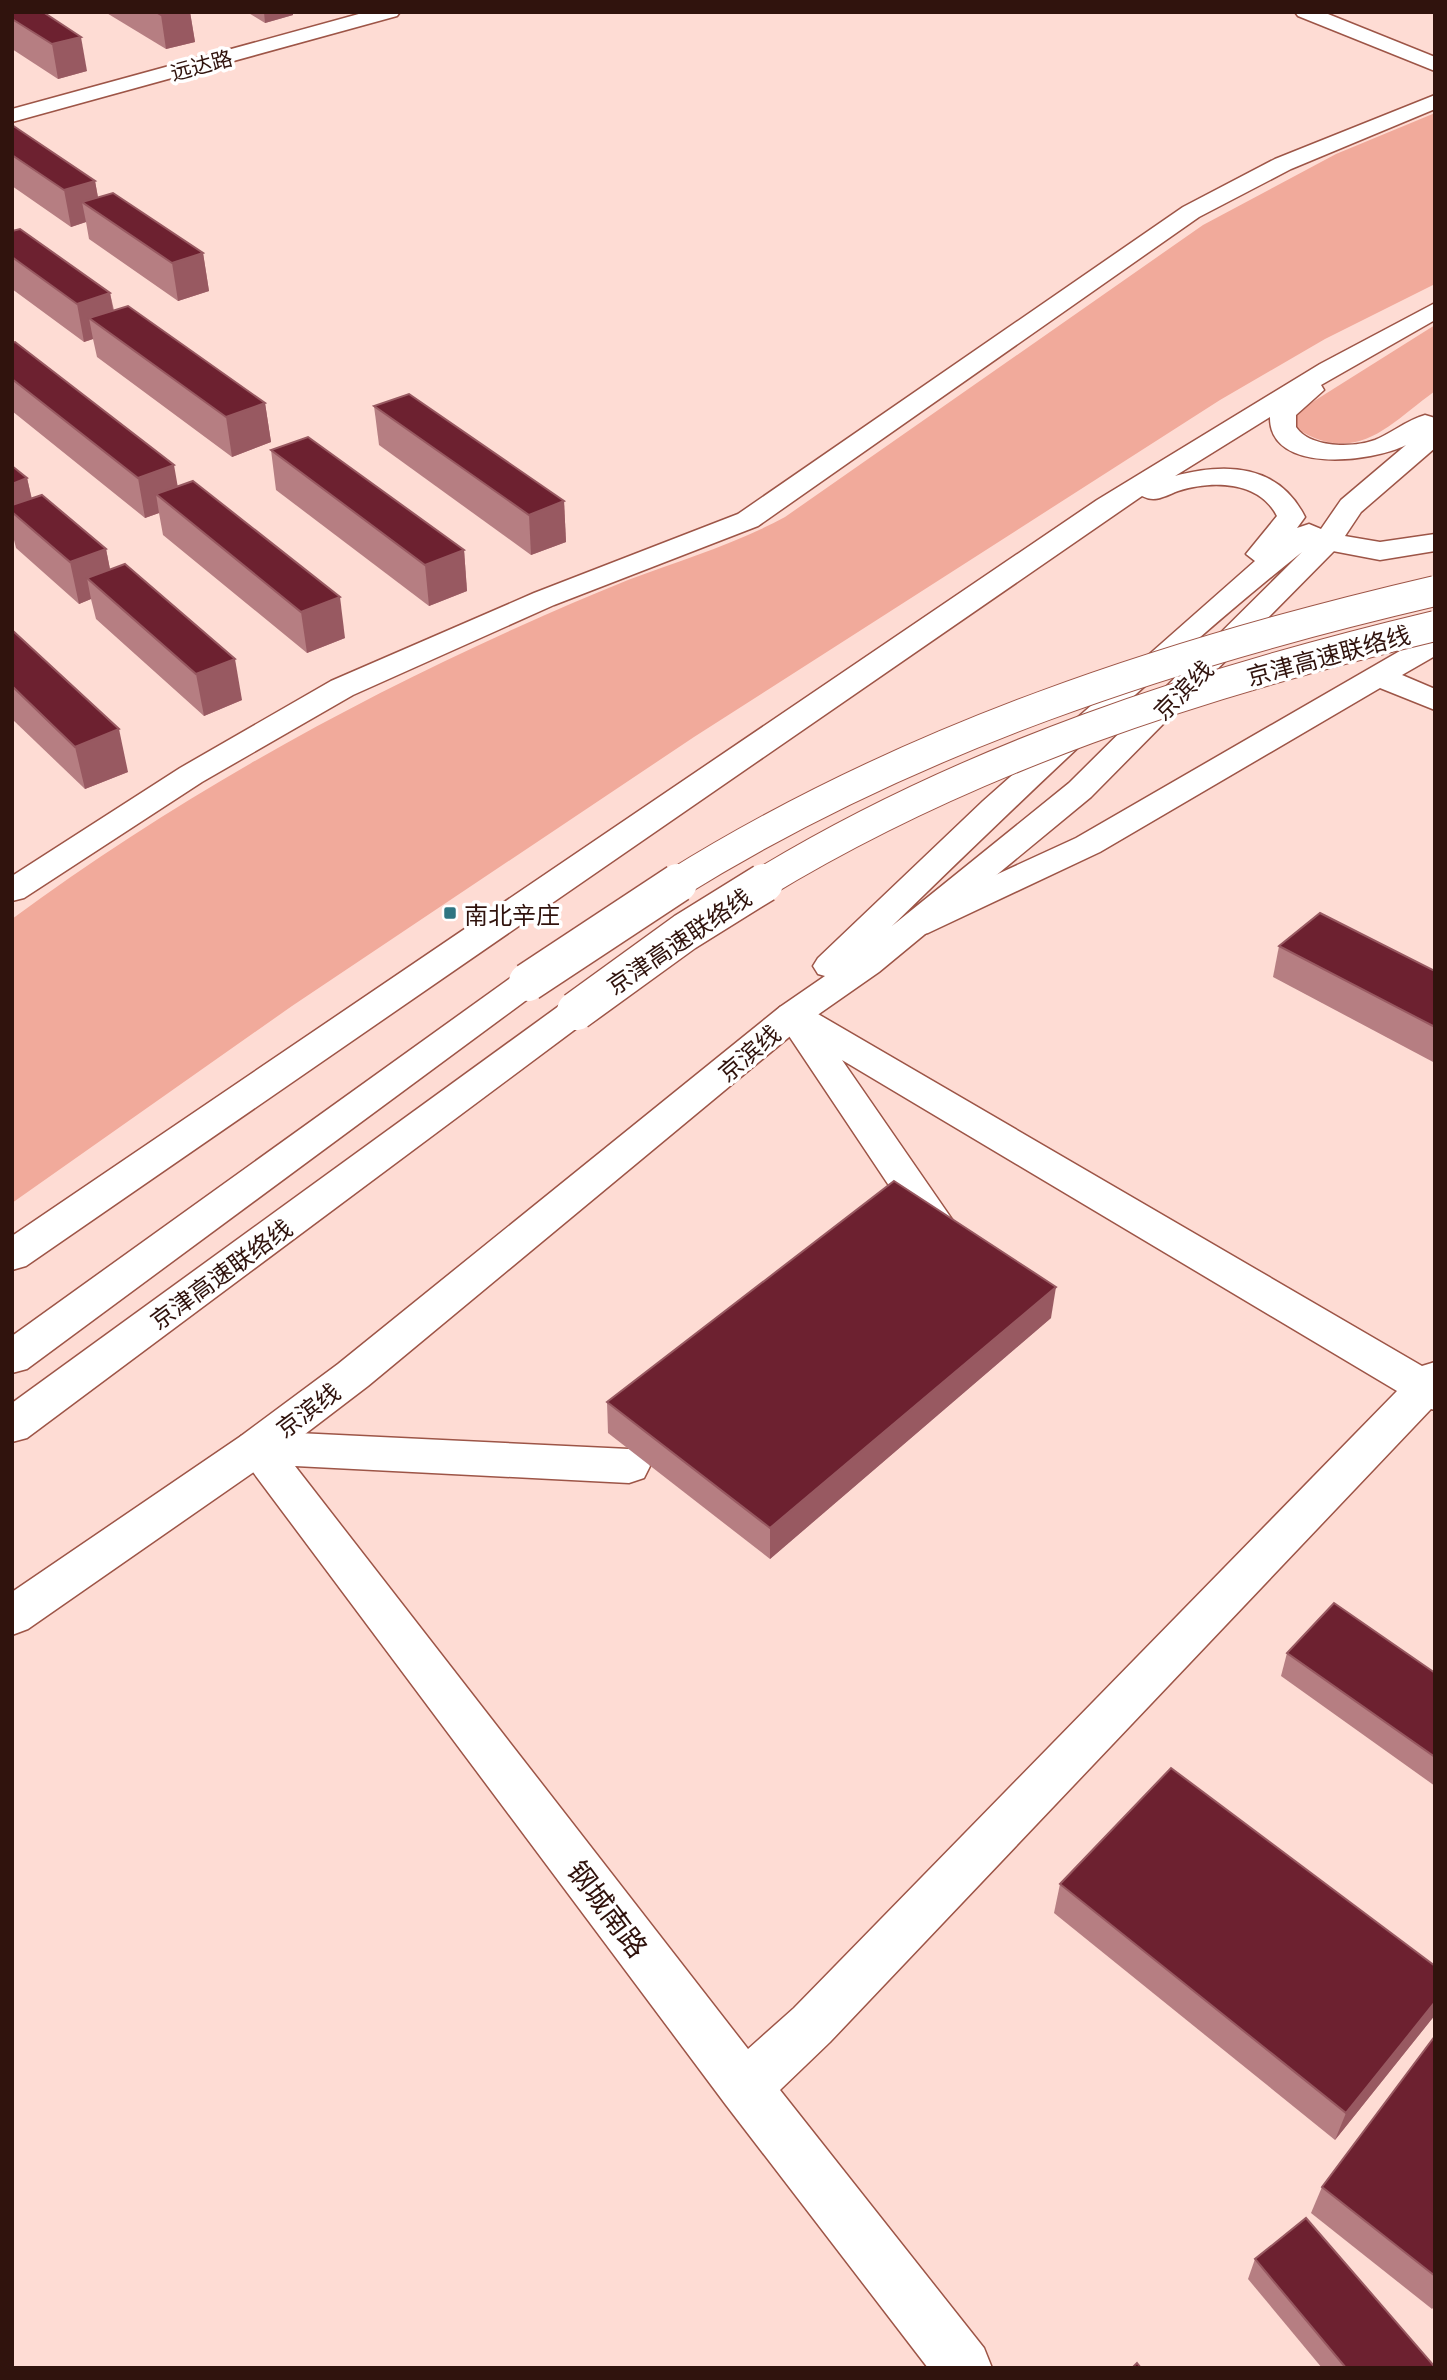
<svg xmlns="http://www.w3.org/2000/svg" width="1447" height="2380" font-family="Georgia,'Noto Sans SC',serif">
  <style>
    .green { fill: #f1aa9b }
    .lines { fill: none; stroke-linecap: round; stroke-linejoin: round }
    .minor-casing { stroke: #9d5547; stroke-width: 3 }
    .major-casing { stroke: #9d5547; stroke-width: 3 }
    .highway-casing { stroke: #9d5547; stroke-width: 3 }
    .minor { fill: #fff; fill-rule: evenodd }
    .major { fill: #fff; fill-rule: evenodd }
    .highway { fill: #fff; fill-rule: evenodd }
    .highway-bridge-far1-casing { stroke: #9d5547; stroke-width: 32; stroke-linecap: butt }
    .highway-bridge-casing { stroke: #9d5547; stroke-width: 41; stroke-linecap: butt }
    .highway-bridge-far1 { stroke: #fff; stroke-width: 30 }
    .highway-bridge { stroke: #fff; stroke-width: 38 }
    .wall { fill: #b67e82 }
    .shaded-wall { fill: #985961 }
    .building { fill: #6d2130; stroke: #985961; stroke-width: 2 }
    .poi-dot { fill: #2f7582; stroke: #fff; stroke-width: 2.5 }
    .labels { text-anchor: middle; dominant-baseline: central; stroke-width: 7; stroke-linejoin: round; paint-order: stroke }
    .far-street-label { font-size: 21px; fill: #30130d; stroke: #fff }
    .street-label { font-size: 24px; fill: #30130d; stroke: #fff }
    .poi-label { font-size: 24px; fill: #30130d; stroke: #fff; text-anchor: start }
    .near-street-label { font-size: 28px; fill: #30130d; stroke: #fff }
  </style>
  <rect width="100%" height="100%" fill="#fedcd4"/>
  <g class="green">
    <path d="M1435 113V284L1325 339 1220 400 694 737 292 1006 12 1203V919C168 804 340 707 516 628 553 611 591 595 628 580 681 560 735 544 785 517L1203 225 1336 154Z"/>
    <path d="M1435 325V391C1388 425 1358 466 1297 429L1294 418 1303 408Z"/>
  </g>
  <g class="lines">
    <g class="minor-casing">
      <g id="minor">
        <path d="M366 12H400L397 16 12 122V109Z"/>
        <path d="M1435 95V109L1291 169 1199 217 758 526 554 605 353 695 202 782 24 898 12 901V876L180 768 331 681 534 593 738 514 1183 207 1275 159Z"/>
        <path d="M1327 533 1380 542 1435 534V551L1380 560 1317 548 1313 542 1317 536Z"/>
        <path d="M1435 634V656L1402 675 1435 689V710L1380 688 1100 852 928 933 916 936 904 933 899 925 904 917 1076 838 1424 637Z"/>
        <path d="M793 1003 806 1007 1422 1366 1435 1362V1410L1431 1409 830 2042 780 2090 984 2348 992 2368H928L726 2105 235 1448 241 1436 256 1431 629 1449 644 1454 650 1466 644 1478 629 1483 295 1466 748 2049 794 2008 1397 1391 842 1060 958 1228 952 1238 938 1242 924 1238 775 1015 780 1007Z"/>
      </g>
    </g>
    <g class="major-casing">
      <path id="major" d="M1295 12H1323L1435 57V71L1298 16Z"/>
    </g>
    <g class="highway-casing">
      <g id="highway">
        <path d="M1435 303V320L1321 385 1324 390 1296 415V427C1310 448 1353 448 1375 440 1392 433 1407 420 1425 415L1435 418V448L1361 512 1337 548 1091 797 879 972 806 1023 368 1386 271 1460 28 1629 12 1635V1592L241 1436 338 1364 780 1007 825 976 818 974 813 966 818 958 983 801 1255 561 1246 554 1277 516C1259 481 1213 480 1178 491 1165 496 1155 503 1142 496L26 1266 12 1270V1236L1097 500 1320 364ZM1270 417C1269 475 1373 462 1406 445L1341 500 1321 529 1309 524 1297 528 1305 517C1279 465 1227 462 1175 476ZM1302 552 1069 783 892 926C1024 798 1158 667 1302 552Z"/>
        <path d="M528 971 540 974 546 982 540 990 27 1369 12 1373V1336L516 974Z"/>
        <path d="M576 999 589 1003 594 1011 589 1019 27 1438 12 1442V1403L563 1003Z"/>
      </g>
    </g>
    <use href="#minor" class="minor"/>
    <use href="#major" class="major"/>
    <use href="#highway" class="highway"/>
    <g class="highway-bridge-far1-casing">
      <g id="highway-bridge-far1">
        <path d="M675 884C908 739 1169 653 1435 591"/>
        <path d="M761 884C968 758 1201 682 1435 626"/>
      </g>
    </g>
    <g class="highway-bridge-casing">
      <g id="highway-bridge">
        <path d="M528 982 678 883"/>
        <path d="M576 1011 685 932 764 883"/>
      </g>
    </g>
    <use href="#highway-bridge-far1" class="highway-bridge-far1"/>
    <use href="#highway-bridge" class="highway-bridge"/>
  </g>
  <g class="wall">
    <path d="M12 12 87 71 58 79 12 49Z"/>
    <path d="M105 12H190L195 42 166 49Z"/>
    <path d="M247 12H293V15L265 23Z"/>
    <path d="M12 125 95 181 98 197 203 253 209 291 178 301 89 239 86 222 71 227 12 186Z"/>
    <path d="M12 231 110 293 114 310 265 403 271 442 232 457 97 357 93 339 84 342 12 289Z"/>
    <path d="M12 343 178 486 345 638 307 653 163 535 159 513 145 518 12 411Z"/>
    <path d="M374 406 564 501 566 542 531 555 379 445Z"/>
    <path d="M271 450 464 550 467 591 429 606 276 490Z"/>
    <path d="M12 466 27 478 32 499 106 549 110 569 242 700 204 716 96 619 91 599 79 604 16 548 12 532Z"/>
    <path d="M12 630 128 772 85 789 12 719Z"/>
    <path d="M1279 946 1435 971V1063L1273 977Z"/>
    <path d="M1051 1318 770 1559 608 1433 607 1402Z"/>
    <path d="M1287 1653 1435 1673V1786L1281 1676Z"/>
    <path d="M1060 1884 1435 1966V2015L1335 2140 1054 1913Z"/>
    <path d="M1435 2036V2306L1432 2309 1311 2213 1322 2187Z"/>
    <path d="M1255 2259 1435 2368H1322L1248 2279Z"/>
  </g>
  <g class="shaded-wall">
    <path d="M172 12H190L195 42 166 49 161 15Z"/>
    <path d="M264 12H293V15L265 23Z"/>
    <path d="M81 37 87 71 58 79 52 44Z"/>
    <path d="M95 181 101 215 82 202 86 222 71 227 64 190Z"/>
    <path d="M203 253 209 291 178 301 172 263Z"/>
    <path d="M110 293 117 332 89 318 93 339 84 342 77 304Z"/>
    <path d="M265 403 271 442 232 457 226 417Z"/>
    <path d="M174 465 181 505 156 494 159 513 145 518 138 478Z"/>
    <path d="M27 478 36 519 12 512V484Z"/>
    <path d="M564 501 566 542 531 555 529 515Z"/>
    <path d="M106 549 114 590 87 578 91 599 79 604 70 562Z"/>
    <path d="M464 550 467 591 429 606 425 565Z"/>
    <path d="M340 597 345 638 307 653 301 612Z"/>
    <path d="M235 659 242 700 204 716 196 674Z"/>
    <path d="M119 729 128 772 85 789 75 747Z"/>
    <path d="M1056 1287 1051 1318 770 1559V1528Z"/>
    <path d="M1435 2002V2015L1335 2140 1346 2113Z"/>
  </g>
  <g class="building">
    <path d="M12 12H43L81 37 52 44 12 19Z"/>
    <path d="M156 12H172L161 15Z"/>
    <path d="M12 125 95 181 64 190 12 155Z"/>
    <path d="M113 193 203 253 172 263 82 202Z"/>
    <path d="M20 229 110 293 77 304 12 257V231Z"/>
    <path d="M128 306 265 403 226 417 89 318Z"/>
    <path d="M15 342 174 465 138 478 12 379V343Z"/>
    <path d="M409 394 564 501 529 515 374 406Z"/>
    <path d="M308 437 464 550 425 565 271 450Z"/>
    <path d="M12 466 27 478 12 484Z"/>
    <path d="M193 481 340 597 301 612 156 494Z"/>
    <path d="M42 495 106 549 70 562 12 512V505Z"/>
    <path d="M125 564 235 659 196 674 87 578Z"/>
    <path d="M12 630 119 729 75 747 12 686Z"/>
    <path d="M1320 913 1435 971V1027L1279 946Z"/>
    <path d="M894 1181 1056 1287 770 1528 607 1402Z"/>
    <path d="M1334 1603 1435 1673V1757L1287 1653Z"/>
    <path d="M1171 1768 1435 1966V2002L1346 2113 1060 1884Z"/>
    <path d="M1435 2036V2276L1322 2187Z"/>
    <path d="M1306 2218 1435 2367V2368H1346L1255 2259Z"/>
    <path d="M1137 2363 1141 2368H1132Z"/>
  </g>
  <rect class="poi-dot" x="443" y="906" width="14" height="14" rx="3.5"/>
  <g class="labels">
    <g class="far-street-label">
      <text transform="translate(201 64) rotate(-15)">远达路</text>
    </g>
    <g class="street-label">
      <text transform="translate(1328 654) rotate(-15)">京津高速联络线</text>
      <text transform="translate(1182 689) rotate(-45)">京滨线</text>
      <text transform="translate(678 940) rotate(-34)">京津高速联络线</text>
      <text transform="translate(748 1052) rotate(-40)">京滨线</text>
      <text transform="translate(220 1273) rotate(-36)">京津高速联络线</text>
      <text transform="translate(307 1409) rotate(-37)">京滨线</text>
    </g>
    <g class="poi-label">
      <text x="464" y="913">南北辛庄</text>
    </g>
    <g class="near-street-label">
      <text transform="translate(609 1908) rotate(53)">钢城南路</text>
    </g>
  </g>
  <rect width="1447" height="2380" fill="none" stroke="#30130d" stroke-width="28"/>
</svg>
